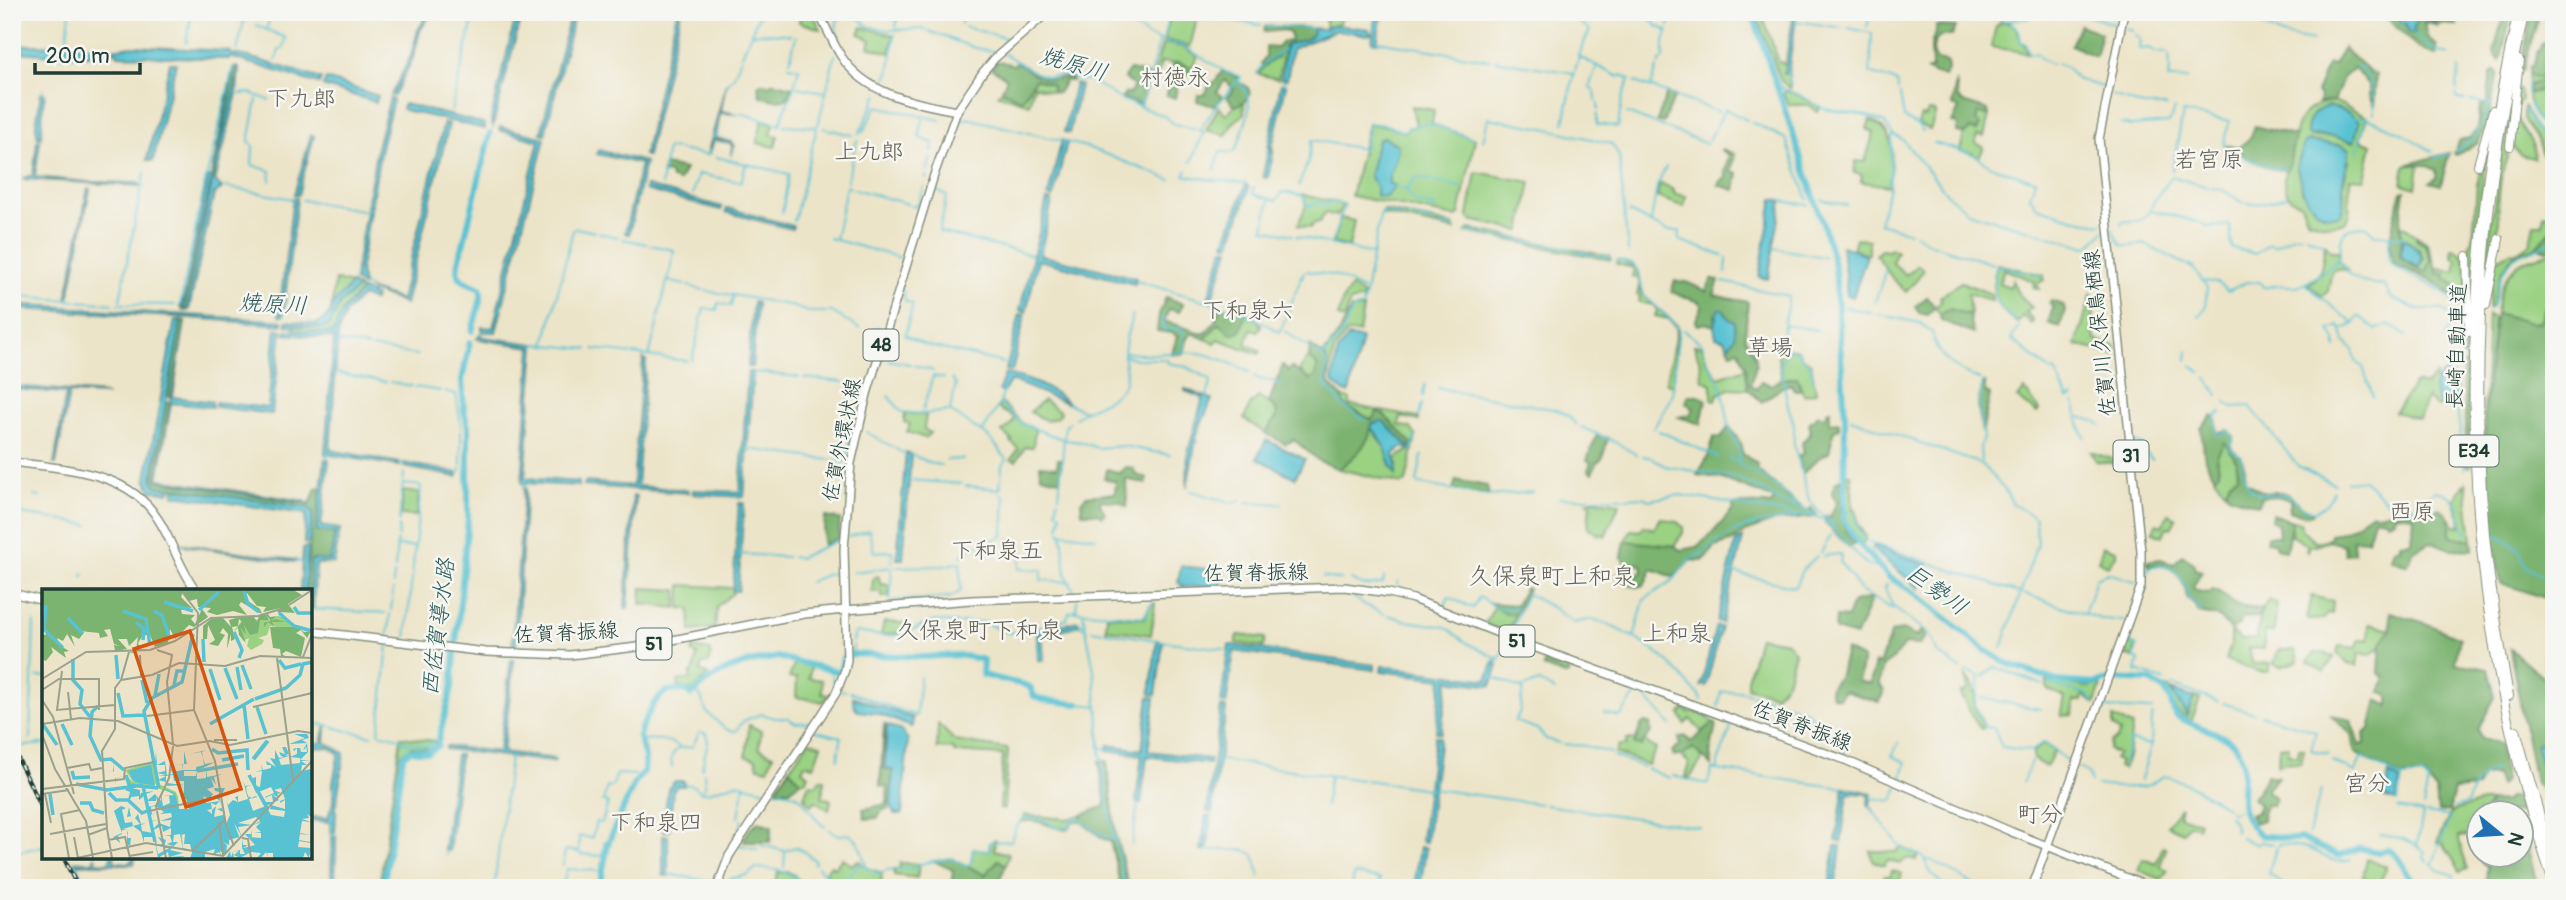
<svg xmlns="http://www.w3.org/2000/svg" width="2566" height="900" font-family="Pangolin,'Klee One',sans-serif">
  <style>
    .green { fill: #9ad182; stroke: #5c875b; stroke-width: 2; fill-rule: evenodd }
    .forest { fill: #7bb370; stroke: #4d7852; stroke-width: 2 }
    .water { fill: #58c2d3; stroke: #3c8084; stroke-width: 2 }
    .lines { fill: none; stroke-linecap: round; stroke-linejoin: round }
    .stream { stroke: #58c2d3; stroke-width: 2 }
    .river { stroke: #58c2d3; stroke-width: 6 }
    .major-casing { stroke: #86907e; stroke-width: 10 }
    .highway-casing { stroke: #86907e; stroke-width: 10 }
    .major { stroke: #fff; stroke-width: 7 }
    .highway { stroke: #fff; stroke-width: 8 }
    .rail-casing { stroke: #1f3d34; stroke-width: 4.5 }
    .rail { stroke: #f6f6f2; stroke-width: 2; stroke-dasharray: 5; stroke-linecap: butt }
    .labels { text-anchor: middle; dominant-baseline: central; stroke-width: 5; stroke-linejoin: round; paint-order: stroke }
    .shield { fill: #f6f6f2; stroke: #60746d; stroke-width: 2 }
    .shield-label { font-size: 19px; font-weight: bold; fill: #1f3d34 }
    .street-label { font-size: 21px; fill: #1f3d34; stroke: #f6f6f2 }
    .water-label { font-size: 23px; font-style: italic; fill: #2d5e5c; stroke: #f6f6f2 }
    .neighbourhood-label { font-size: 23px; fill: #676255; stroke: #f6f6f2 }
    .quarter-label { font-size: 24px; fill: #676255; stroke: #f6f6f2 }
    .inset-river { fill: none; stroke: #58c2d3; stroke-width: 3.5 }
    .inset-road { fill: none; stroke: #9aa18d; stroke-width: 2 }
    .view { fill: #d45610; fill-opacity: 0.15; stroke: #d45610; stroke-width: 3.5 }
    .inset-edge { fill: none; stroke: #1f3d34; stroke-width: 3.5 }
  </style>
  <rect width="100%" height="100%" fill="#f6f6f2"/>
  <filter id="ink" filterUnits="userSpaceOnUse"><feTurbulence type="fractalNoise" baseFrequency=".0143" numOctaves="2"/><feDisplacementMap in="SourceGraphic" scale="14" xChannelSelector="R" yChannelSelector="G"/><feConvolveMatrix kernelMatrix="1 2 1 2 8 2 1 2 1" color-interpolation-filters="sRGB"/></filter>
  <filter id="wash" filterUnits="userSpaceOnUse"><feTurbulence type="fractalNoise" baseFrequency=".00686" numOctaves="4" result="noise"/><feDisplacementMap in="SourceGraphic" scale="28" xChannelSelector="R" yChannelSelector="G"/><feGaussianBlur stdDeviation="1.57" result="paint"/><feColorMatrix in="noise" values="0 0 0 0 0 0 0 0 0 0 0 0 0 0 0 0 0 1.4 0 .05"/><feComposite in="paint" operator="in"/></filter>
  <g filter="url(#wash)">
    <rect width="100%" height="100%" fill="#ece4c8"/>
    <g class="green">
      <path d="M801 12H812L821 29 799 22Z"/>
      <path d="M1176 12H1204L1203 19H1197L1190 47 1164 39 1170 18Z"/>
      <path d="M1326 12H1342L1339 24 1325 27Z"/>
      <path d="M1755 12H1761L1779 62 1786 63 1784 73 1789 74 1790 89 1781 81Z"/>
      <path d="M2545 12H2554V140C2529 116 2524 100 2530 66L2533 67 2537 51H2539L2542 43H2544L2547 35H2549L2551 20 2544 17Z"/>
      <path d="M2000 22C2015 21 2018 28 2021 42L2024 44 2028 53 1991 47 1996 26Z"/>
      <path d="M862 27 894 35 890 53 869 47 871 40 859 34Z"/>
      <path d="M1163 43 1183 47 1198 56 1191 68 1178 62 1177 64 1161 62 1156 82 1151 81Z"/>
      <path d="M1284 49 1278 79 1258 74 1264 66Z"/>
      <path d="M1035 79 1051 84 1053 92 1034 86 1029 104 998 94 1002 90 1022 100Z"/>
      <path d="M2517 88 2520 89 2522 99C2502 120 2539 137 2534 158L2520 155 2513 147Z"/>
      <path d="M1786 91 1799 95 1820 108 1818 112 1808 105H1789L1783 94Z"/>
      <path d="M2511 91 2507 158C2500 176 2497 201 2499 221L2485 290 2492 218Z"/>
      <path d="M2334 101 2367 117 2360 140 2372 144 2365 179 2350 178 2349 215 2345 222C2330 227 2322 225 2308 220L2301 204C2285 200 2279 179 2289 165 2296 131 2293 106 2334 101ZM2336 108 2349 113 2358 122 2353 142 2332 136 2311 137ZM2302 155 2349 161 2343 185 2344 194 2302 192 2300 161Z"/>
      <path d="M1244 102V114L1233 123 1226 135 1206 130 1219 107 1226 114 1235 106Z"/>
      <path d="M1412 106 1434 110 1432 124 1475 139 1459 215 1455 217 1351 196 1368 124 1386 126 1405 132 1408 128 1416 126Z"/>
      <path d="M2524 107 2534 127 2548 141 2544 155H2542C2542 136 2518 126 2524 107Z"/>
      <path d="M1928 111 1936 112 1930 130 1918 124 1921 116 1926 117Z"/>
      <path d="M1978 113 1989 115 1984 137 1977 136 1975 143 1984 147 1979 158 1972 153 1960 151 1964 134 1970 129 1977 131 1976 121Z"/>
      <path d="M762 120 774 123 771 134 778 136 775 147 757 143Z"/>
      <path d="M1870 120C1900 134 1891 157 1889 186L1861 182 1862 175 1854 173 1856 161 1865 162 1874 132 1867 129Z"/>
      <path d="M2490 128 2483 178 2471 305 2469 247 2473 238 2477 185Z"/>
      <path d="M2419 164 2416 188 2402 184 2405 165Z"/>
      <path d="M1476 172 1531 182 1521 231 1471 220 1468 216Z"/>
      <path d="M1661 184 1674 190V194L1686 196 1684 207 1657 197 1659 185Z"/>
      <path d="M1303 195 1343 204 1337 216 1325 213 1319 223 1315 222 1310 228 1298 225 1306 205Z"/>
      <path d="M1383 210 1453 225 1455 230 1382 214Z"/>
      <path d="M2544 214 2554 217V230L2536 247 2525 250 2511 258 2501 273 2492 306 2488 308 2496 260 2512 251 2514 254 2530 243 2534 224H2542Z"/>
      <path d="M1340 218 1354 221 1349 247 1333 243Z"/>
      <path d="M2400 224 2417 236 2416 240 2425 245 2431 260 2426 273 2419 269 2424 258 2420 250 2402 237Z"/>
      <path d="M1470 229 1610 256 1611 260 1466 232Z"/>
      <path d="M1856 238 1869 240V254L1853 249Z"/>
      <path d="M2325 244 2331 251H2340L2338 260 2347 270 2336 269 2332 271 2328 291 2323 296 2308 284C2324 276 2322 260 2325 244Z"/>
      <path d="M1890 248 1897 252 1892 262 1906 275 1918 265 1924 270 1906 292 1893 279 1876 255 1881 249 1888 250Z"/>
      <path d="M2453 248C2473 254 2466 285 2466 302L2461 289 2438 273 2435 267 2455 272 2457 261 2452 255Z"/>
      <path d="M2554 252V309H2545L2540 322 2530 323 2496 313C2502 270 2513 261 2554 252Z"/>
      <path d="M1617 260C1652 267 1631 283 1644 296 1655 306 1667 316 1678 326L1673 385 1666 383 1677 328 1669 319 1655 316 1657 309 1653 305 1639 302 1640 296 1637 295 1640 282 1638 278 1632 277 1634 268 1616 264Z"/>
      <path d="M1997 264 2044 275V280L2037 284 2039 289 2034 288 2033 281 2004 269 1999 283 2010 287 2013 280 2017 292 2032 308 2026 312 2033 320 2032 324 2023 316 2017 323C1993 306 1989 291 1997 264Z"/>
      <path d="M335 280 352 284 332 305Z"/>
      <path d="M1961 282 1991 294 1992 301 1968 293 1970 315 1949 309 1940 314 1935 307 1942 301 1940 297Z"/>
      <path d="M1352 287 1363 295V299L1350 302 1344 319 1338 317 1343 299Z"/>
      <path d="M358 288 362 290 343 310 333 334 294 330V326L322 328 329 326 340 304Z"/>
      <path d="M2092 293 2095 340 2115 346 2116 355 2076 345Z"/>
      <path d="M1351 309H1363L1359 333H1347L1334 350 1328 382V364L1323 355 1340 332Z"/>
      <path d="M1246 313 1256 318 1261 326 1258 331 1251 329 1246 344 1261 351 1259 354 1218 339 1215 343 1205 339 1219 323 1240 331Z"/>
      <path d="M2488 315 2494 318 2484 414Z"/>
      <path d="M1694 345 1702 346 1706 360 1718 377 1746 368 1748 389 1731 388 1718 394 1716 400H1712V384L1702 379 1701 365Z"/>
      <path d="M1781 347 1798 350 1801 357 1811 363 1816 392 1804 395 1797 377 1782 380 1778 357Z"/>
      <path d="M1309 357 1317 365V376L1311 381 1299 371Z"/>
      <path d="M2466 363 2471 467 2467 466 2463 365Z"/>
      <path d="M2435 375V394L2441 405 2437 407 2427 398 2419 419 2395 412 2415 383 2426 386Z"/>
      <path d="M2025 390 2039 410 2037 413 2017 398Z"/>
      <path d="M1258 397 1276 408 1278 417 1271 424 1267 434 1244 419 1250 405Z"/>
      <path d="M1342 397 1350 399V405L1419 418V421L1401 417 1399 425 1411 428 1416 436 1406 482 1402 484 1339 469C1352 458 1368 445 1371 428L1389 454 1391 467 1397 465 1395 461 1399 456 1412 449 1411 443 1383 414 1372 420 1344 405Z"/>
      <path d="M1044 400 1061 412 1058 417 1047 421 1030 412Z"/>
      <path d="M1001 402 1023 424 1035 429 1033 447H1025L1016 461 1011 459 1019 449 1011 442 1012 440 1002 432 1010 426 1015 418 998 408Z"/>
      <path d="M905 413 926 415 924 429 930 433 925 438 907 432 910 424 904 422Z"/>
      <path d="M2223 442C2233 452 2238 461 2238 475L2230 481 2225 491 2215 477 2219 472 2217 456Z"/>
      <path d="M2091 452 2122 462 2129 471 2117 464 2096 461Z"/>
      <path d="M1847 474H1851L1853 509 1856 510 1858 523 1866 539 1863 543C1838 534 1847 494 1847 474Z"/>
      <path d="M2466 483 2472 541 2451 537 2449 529 2451 520 2454 525 2461 526 2460 516 2453 499 2457 498 2458 493Z"/>
      <path d="M403 491 419 493 417 516 401 515Z"/>
      <path d="M1594 500 1620 503 1605 536 1600 533 1599 535 1588 527 1590 505 1587 502Z"/>
      <path d="M2168 514 2176 518 2171 528 2167 527 2162 536 2153 532 2156 524 2162 526Z"/>
      <path d="M1661 518 1677 522 1683 527V533L1674 546 1625 541 1631 530 1640 531 1644 526 1654 529Z"/>
      <path d="M2292 521 2300 522 2302 529 2316 543 2329 538 2328 541 2316 546 2310 545 2307 553V544L2291 536Z"/>
      <path d="M2103 546 2116 550V555L2108 566 2098 561Z"/>
      <path d="M876 576 879 577 880 584 890 585 889 597 882 596 881 591 872 592 873 580Z"/>
      <path d="M681 585 732 588 733 593 717 606 715 628 691 631 690 609 680 608Z"/>
      <path d="M642 588 677 590V608L641 604Z"/>
      <path d="M2312 596 2333 601 2332 614 2327 613 2324 619 2311 620 2307 617Z"/>
      <path d="M2269 600 2277 604 2274 632H2264V649L2248 648 2253 664 2271 663 2268 672H2259L2226 660 2231 645V631L2241 640 2256 639C2263 621 2254 618 2269 600Z"/>
      <path d="M1155 603 1151 635 1106 629 1107 615 1144 618 1150 605Z"/>
      <path d="M1494 607 1507 614H1515L1508 633 1485 624Z"/>
      <path d="M884 622 905 623V632L881 635Z"/>
      <path d="M2369 624 2391 629 2380 647 2370 655 2359 653 2357 666 2348 664 2337 653 2339 646 2357 648 2359 640H2368Z"/>
      <path d="M2131 627 2134 629 2129 643 2136 646 2133 658 2121 653Z"/>
      <path d="M1238 635 1265 638 1264 647 1236 643Z"/>
      <path d="M1759 637 1787 642 1795 652 1787 682 1775 695 1747 687V679Z"/>
      <path d="M693 648 711 651 709 663 702 664 700 671 708 674 707 676 693 691 678 686V681L691 679 690 674 694 670 697 655 692 652Z"/>
      <path d="M2278 650H2295L2298 661 2281 667 2274 664Z"/>
      <path d="M2314 653H2325L2334 657 2324 672 2308 662Z"/>
      <path d="M795 662 811 666 809 678 822 680V693L829 695 823 702 796 697 797 678H789Z"/>
      <path d="M1966 677 1971 683 1975 694 1974 705 1984 727 1982 729C1972 720 1970 707 1961 697V691L1964 693 1968 688Z"/>
      <path d="M2047 681 2088 687 2101 685 2095 704 2083 695 2082 701H2074L2073 715 2061 716 2065 697 2047 689Z"/>
      <path d="M2164 687 2169 688 2187 716 2194 697 2200 699 2191 722 2177 711Z"/>
      <path d="M1685 708 1689 712C1699 709 1707 715 1713 723L1703 733 1690 719 1685 724 1680 714Z"/>
      <path d="M2113 718 2132 726 2128 757 2123 769 2118 767 2120 762 2114 759 2118 754 2109 750 2111 742 2117 739 2120 732 2113 726Z"/>
      <path d="M938 724 955 741 1008 749 1004 809H1000L1003 755 954 752V749L937 748Z"/>
      <path d="M749 725 761 731 759 748 773 755 768 769 758 767 756 759 746 756Z"/>
      <path d="M401 737 436 741 434 746 429 749 411 747 401 754 381 888H379Z"/>
      <path d="M1627 739 1635 740V745L1641 746 1644 741 1656 749 1648 765 1615 753 1619 745H1626Z"/>
      <path d="M809 741 821 745 814 766 805 764 802 770 809 775 805 781H801L789 769Z"/>
      <path d="M2044 743 2054 751 2046 767 2033 759V752Z"/>
      <path d="M2289 746 2288 754 2298 756 2299 748 2304 749 2301 763 2285 762 2278 766 2279 747Z"/>
      <path d="M1693 748 1703 758 1690 778 1685 777 1689 763 1682 756Z"/>
      <path d="M820 779 825 780 822 797 831 800 829 810 816 801 811 805 804 797 809 784 816 785Z"/>
      <path d="M2482 802H2489L2485 812 2478 813V823L2473 824 2468 836 2459 837C2459 850 2466 856 2467 869L2460 872C2456 861 2448 854 2443 843L2437 842 2451 812Z"/>
      <path d="M2181 807 2179 816 2199 822 2197 827 2189 824 2183 832 2167 825Z"/>
      <path d="M1084 814 1080 821H1073L1068 830C1051 829 1039 817 1021 822L1024 815 1068 819Z"/>
      <path d="M995 840 994 850 1009 854 1006 865 998 860 985 875 966 866 971 863 973 848 989 851 990 842Z"/>
      <path d="M2163 846 2166 849 2160 866 2168 870 2161 879 2138 870 2143 859 2156 864Z"/>
      <path d="M1901 847 1919 855 1916 860 1908 858 1899 864 1888 860 1884 865 1873 861 1870 851 1896 852Z"/>
      <path d="M842 858 852 865 859 861 868 868 882 873 881 885 890 888 865 886 859 888 843 882 833 888H819L827 875 825 873 831 865 835 868Z"/>
      <path d="M2367 859 2386 866 2380 884 2390 888H2371V881L2363 876Z"/>
      <path d="M900 863 919 864 917 878 894 875V869L900 868Z"/>
      <path d="M1892 871 1902 874 1898 886 1901 888 1881 886 1885 876 1890 877Z"/>
      <path d="M788 872 794 875 806 888H766V885H774L778 873Z"/>
    </g>
    <g class="forest">
      <path d="M2391 12 2399 13 2397 17 2415 34 2413 28 2419 18 2424 17 2435 23 2423 12 2439 20H2449L2455 14 2457 26 2441 23 2438 26 2424 22 2427 37 2437 46 2436 55C2413 49 2404 33 2387 18Z"/>
      <path d="M2504 12H2512L2500 61 2494 53Z"/>
      <path d="M2531 12H2540L2523 71H2521Z"/>
      <path d="M2551 19 2554 20V72L2544 77H2533L2529 72 2530 66 2533 67 2537 51H2539L2542 43H2544L2547 35H2549Z"/>
      <path d="M2080 25 2101 33 2095 56 2071 45Z"/>
      <path d="M1265 26 1312 28 1313 33 1307 39 1286 45 1277 57 1264 66 1261 64 1266 56V47L1277 48 1282 42 1291 41 1290 33 1284 30 1264 32Z"/>
      <path d="M1936 26 1956 27 1952 36H1940C1932 42 1931 52 1937 60L1947 62 1948 70 1945 77 1927 71 1932 68C1932 56 1928 43 1936 33Z"/>
      <path d="M2343 48C2349 55 2367 68 2370 73L2376 74 2374 107 2369 95V87L2354 68 2343 78 2334 101 2319 103 2320 97 2316 92 2328 64 2333 65Z"/>
      <path d="M997 61 1014 65 1017 62C1027 69 1036 78 1049 79 1057 80 1063 76 1072 79V81H1065L1058 93 1053 92 1051 84 1035 79 1022 100 1002 90 1007 78 991 68Z"/>
      <path d="M1178 62 1191 68 1189 74 1180 73 1175 98 1166 95 1173 76 1172 64Z"/>
      <path d="M235 67 239 68 186 311 183 310Z"/>
      <path d="M1130 70 1146 74 1150 78 1141 105 1122 98 1125 93 1130 94 1134 86 1124 78Z"/>
      <path d="M1222 71 1239 78 1238 81 1248 88 1250 94 1244 102 1235 106 1227 97 1234 89 1225 80 1217 92 1222 97 1215 106 1197 101 1198 95H1204L1210 84 1215 82Z"/>
      <path d="M2495 71 2498 73 2487 125 2478 143 2456 155 2454 153 2459 141 2469 138 2477 130 2480 106 2487 104 2491 74Z"/>
      <path d="M2554 77V86L2529 94V86C2535 80 2545 81 2554 77Z"/>
      <path d="M1956 81 1958 98 1963 102 1988 110 1989 115 1978 113 1976 121 1980 125 1977 131 1970 129 1964 134 1957 132 1958 124 1952 123 1959 108 1952 106Z"/>
      <path d="M773 82 792 87 787 99 774 100 760 96 758 85 761 83 769 85Z"/>
      <path d="M1667 93 1675 96 1663 123 1657 121Z"/>
      <path d="M2254 126 2295 136 2289 165 2286 170 2273 169 2244 157 2243 154 2225 151 2226 145 2238 148 2249 139Z"/>
      <path d="M1722 149 1735 154 1731 171 1738 173 1735 190 1718 185 1720 181 1727 178 1725 173 1729 155 1721 150Z"/>
      <path d="M2449 153 2441 185 2430 182 2436 178V170L2426 165H2405Z"/>
      <path d="M664 165 685 169 679 181 671 179 670 174 662 173Z"/>
      <path d="M2405 191 2400 224 2402 237 2400 256 2403 260 2426 273 2431 260 2425 245 2416 240 2417 236 2427 243 2438 273 2445 274 2446 279 2461 289 2466 307 2459 306C2447 283 2416 275 2394 264 2384 244 2396 213 2402 192Z"/>
      <path d="M2551 230H2554V247L2548 250 2536 247Z"/>
      <path d="M1712 279 1719 280 1714 295 1748 302 1745 338C1760 358 1758 362 1750 384L1756 389 1761 381 1771 385 1780 380 1797 377 1801 390H1794L1791 384 1782 387 1762 402 1748 389 1746 368 1739 350 1731 352 1728 347 1731 343 1715 315 1714 326 1704 323 1698 325 1695 322 1702 307 1699 302 1671 292 1675 281 1686 282 1706 291Z"/>
      <path d="M1166 297 1183 304 1179 312 1169 309 1164 321 1204 334 1214 323 1220 309 1212 303 1246 313 1240 331 1231 334 1219 323 1205 339 1192 333 1187 338 1184 354H1172L1177 336 1172 333 1157 331 1159 315Z"/>
      <path d="M1927 297 1935 307 1927 315 1919 313 1916 306Z"/>
      <path d="M2051 301 2063 305 2065 310 2060 327 2048 323 2053 308 2049 303Z"/>
      <path d="M2545 308 2554 309V601L2501 583 2490 526 2484 414 2496 313 2530 323 2540 322Z"/>
      <path d="M1949 309 1970 315V321L1973 334 1941 320 1940 314Z"/>
      <path d="M2465 315 2466 358 2462 356 2459 317Z"/>
      <path d="M181 320 185 321 173 388 171 397H168Z"/>
      <path d="M1310 346 1326 357 1328 382 1342 397 1344 405 1372 420 1377 412 1383 414 1411 443 1410 447 1383 421 1371 425C1371 444 1352 458 1339 469L1319 461 1294 440 1285 444 1267 434 1271 424 1277 417 1276 408 1269 402 1283 365 1289 371 1291 367 1310 380 1316 376 1317 365 1309 357Z"/>
      <path d="M1983 383H1985V392L1990 395 1982 433 1978 404Z"/>
      <path d="M1688 395H1698L1706 400 1701 424 1679 417 1691 414 1693 408 1686 403Z"/>
      <path d="M170 402 157 480 310 504 316 488 321 487 316 530 335 533 330 560H312L310 590H305L313 512 308 508 156 486 153 483 166 403Z"/>
      <path d="M1830 410V423L1839 422V428L1834 430 1829 453 1821 456 1802 474 1798 455 1804 454 1802 442 1811 433 1809 423 1818 415 1826 417 1827 411Z"/>
      <path d="M2212 416 2216 417 2217 433 2228 430 2234 437 2231 448C2245 457 2244 467 2246 482L2265 493C2296 487 2290 505 2313 512L2312 514 2305 515 2289 511 2291 500 2277 496 2261 497 2258 505 2228 495 2225 491 2230 481 2238 475C2238 461 2233 452 2224 442L2217 456 2219 472 2215 477 2205 460 2201 428Z"/>
      <path d="M1729 426 1742 445V453L1757 464 1758 471C1775 482 1791 502 1808 511L1811 508 1816 514 1815 517 1774 521 1743 533 1733 541 1715 547 1703 561 1691 560 1674 577 1652 569 1644 585 1637 587 1620 582 1616 575 1624 570 1637 575 1643 572 1642 565 1624 562 1622 557 1625 541 1674 546 1681 550 1696 547 1710 536 1733 510V504C1748 505 1755 502 1771 505L1775 499 1720 478 1697 475 1708 457 1714 437 1721 438Z"/>
      <path d="M1597 435 1608 438 1602 459 1597 462 1592 473 1588 470 1591 462 1587 460Z"/>
      <path d="M1058 459H1062L1060 480 1041 476 1040 465 1057 467Z"/>
      <path d="M1125 467 1133 468 1136 475 1147 478 1146 484 1126 479 1127 507 1119 502 1101 500 1100 504 1105 513 1102 516 1097 513H1082L1081 502 1086 496 1115 493 1116 482 1104 478 1107 469 1121 473Z"/>
      <path d="M1840 479C1842 504 1837 525 1855 544L1849 547 1825 523 1826 516 1830 517 1837 502 1832 493 1835 483Z"/>
      <path d="M1456 480 1487 486 1489 495 1453 490Z"/>
      <path d="M2440 508C2456 518 2447 522 2451 536L2472 541 2473 550 2451 549 2430 542 2412 552 2408 565 2390 559 2394 549 2400 547V543L2412 542 2414 516 2395 514 2394 519 2387 522 2383 518 2373 519 2367 540 2353 539 2354 553 2345 554 2344 545 2328 541 2330 535C2349 531 2355 526 2370 513L2379 514 2398 509 2423 513Z"/>
      <path d="M2272 514 2292 521 2286 551 2276 548 2274 543 2266 541 2267 536H2279L2278 524 2271 520Z"/>
      <path d="M825 517 840 519 839 538 823 545Z"/>
      <path d="M2182 555 2195 564V569L2202 571 2193 587 2197 591 2210 593 2213 589C2224 593 2224 596 2232 602 2240 608 2252 608 2262 609L2258 617 2240 618V624L2231 631 2219 617 2199 613 2196 606 2187 599C2185 578 2171 560 2149 566L2147 561 2161 559 2174 564Z"/>
      <path d="M1525 588 1528 589 1515 614H1507L1490 603 1516 605Z"/>
      <path d="M1872 598 1856 636 1835 630 1836 617 1847 618 1853 602Z"/>
      <path d="M2390 612 2425 623 2460 638 2455 663 2488 669 2495 697 2478 729 2481 739 2500 743 2504 781 2499 785 2495 775 2482 776 2477 788 2454 790 2449 811 2438 812 2436 791 2424 776 2402 777 2355 753 2351 734 2330 715 2351 720 2359 745 2365 744 2364 734 2370 729 2377 700 2389 706V696L2380 692 2385 678 2379 673 2381 643 2391 629Z"/>
      <path d="M1903 630 1916 637 1921 631 1926 636 1919 645 1904 644 1894 658 1883 666 1879 683 1884 691 1879 702 1844 691 1839 698 1832 696 1830 688 1840 674 1846 650 1863 659 1858 682 1870 684 1875 663 1879 664 1892 632Z"/>
      <path d="M2510 649 2547 680 2554 676V800L2535 783Z"/>
      <path d="M1545 661 1551 665 1571 666 1569 674 1565 675 1543 667Z"/>
      <path d="M1645 722 1650 724 1651 732 1641 746 1634 745 1641 725Z"/>
      <path d="M1713 723 1716 724 1710 754 1712 766 1693 748 1682 756H1674L1672 751 1680 745 1679 738 1685 736 1691 742Z"/>
      <path d="M884 724 886 725 883 768 892 771 889 809 883 810 877 818 865 819 863 809 887 804V787L880 786Z"/>
      <path d="M1099 761H1107L1116 837 1129 888H1121L1110 840 1104 839 1080 821 1084 814 1106 806Z"/>
      <path d="M789 769 801 781 790 790H775Z"/>
      <path d="M2266 775 2278 777 2266 790 2276 799 2272 805H2266L2262 813 2263 820 2254 823 2250 815 2257 812 2260 805 2253 798 2264 781Z"/>
      <path d="M2516 797 2519 812H2485L2489 802 2505 801 2508 798Z"/>
      <path d="M2521 821 2538 888H2486L2487 866 2481 862 2480 855H2520Z"/>
      <path d="M759 822 772 826 770 842H744C744 835 753 824 759 822Z"/>
      <path d="M951 858 985 875 998 860 1006 865 996 888H951L953 870 934 861Z"/>
    </g>
    <g class="water">
      <path d="M429 12H432L420 31 413 58 394 96 391 95 411 56 418 30Z"/>
      <path d="M517 12H522L493 126 491 119Z"/>
      <path d="M571 12H575L545 134 541 133Z"/>
      <path d="M677 12H681L647 156 644 155Z"/>
      <path d="M1376 12H1382L1377 42H1372L1373 33 1368 35 1336 30 1292 49 1287 79H1281L1286 45 1307 39 1313 33 1312 28 1324 29 1335 25 1369 29V32L1373 33Z"/>
      <path d="M1794 12H1797L1788 73H1784Z"/>
      <path d="M2399 12H2421L2437 21 2436 23 2424 17 2419 18 2413 28 2415 35 2408 32 2406 24 2400 22 2397 17Z"/>
      <path d="M18 45 111 46V49L132 46 226 51 231 52V54L249 57 321 79 319 84 230 57 229 59 118 55 117 52H111L110 54 62 56 12 51V46Z"/>
      <path d="M170 63H176L153 161 147 160Z"/>
      <path d="M234 67 220 144 211 175Z"/>
      <path d="M239 68 237 93 217 174 214 175Z"/>
      <path d="M326 79 378 96 376 102 323 86Z"/>
      <path d="M726 83 721 111 738 114 720 113 716 138 731 142 734 145 731 156 732 146 730 143 714 140 710 153 708 152Z"/>
      <path d="M1075 83 1080 85 1069 133 1064 132Z"/>
      <path d="M1281 84 1286 85 1272 148 1273 153 1268 177 1265 178 1263 176 1268 151H1270L1271 148H1268Z"/>
      <path d="M41 93 45 94C41 109 43 123 41 138H38L36 126Z"/>
      <path d="M390 98 393 100 381 147 360 269 363 286 354 281 377 147Z"/>
      <path d="M404 104 485 124V129L408 111 402 109Z"/>
      <path d="M2329 106 2349 113 2359 122 2354 142 2332 136 2307 135C2307 119 2313 110 2329 106Z"/>
      <path d="M444 123 449 124 405 304 368 289 401 300Z"/>
      <path d="M500 127 545 138 496 332H482V327L493 328 539 141 499 130Z"/>
      <path d="M311 135 314 136 298 195H294Z"/>
      <path d="M1383 137 1398 145C1400 159 1387 170 1389 184L1396 186 1386 197 1376 196V186L1369 176 1378 140Z"/>
      <path d="M1062 140 1067 142 1053 198 1048 196Z"/>
      <path d="M37 141H40L35 177 89 182 138 183 141 186 22 179 33 175Z"/>
      <path d="M2307 141 2341 145 2349 149C2350 162 2344 171 2343 183 2342 194 2347 205 2339 215 2315 221 2303 195 2299 177 2299 173 2296 169 2297 166 2298 159 2303 153 2303 144Z"/>
      <path d="M598 150 645 162 629 234 625 233 641 164 597 154Z"/>
      <path d="M208 177H212L182 310 180 307 185 294Z"/>
      <path d="M213 178 222 188 214 194 189 310 186 311Z"/>
      <path d="M1246 184 1249 188 1230 245 1225 243Z"/>
      <path d="M646 186 722 207 721 210 645 190Z"/>
      <path d="M88 188 90 189 69 298 67 297Z"/>
      <path d="M293 198H297L283 316H279Z"/>
      <path d="M1773 199 1782 201 1768 279 1759 277Z"/>
      <path d="M1047 200 1052 201 1040 255 1136 278 1135 284 1038 260 1026 312 1020 310Z"/>
      <path d="M727 208 793 226 792 229 726 212Z"/>
      <path d="M2403 238 2419 251 2422 258 2419 267 2404 260 2401 255Z"/>
      <path d="M1842 246 1867 255 1853 297 1847 295Z"/>
      <path d="M1224 248 1229 249 1211 302 1207 301Z"/>
      <path d="M352 284 358 288 340 304 329 326 322 328 286 325V321L315 324 323 321 331 312 332 305Z"/>
      <path d="M362 290 375 296 374 301 362 296 346 312 338 333 330 450 400 463V466L325 454 334 338 285 334 286 330 333 333 343 310Z"/>
      <path d="M753 302 757 303 752 367H748Z"/>
      <path d="M12 304 282 321V325L177 317 20 309 12 308Z"/>
      <path d="M1718 309H1723L1729 319 1735 322V337L1728 347 1725 340 1716 337 1714 326Z"/>
      <path d="M1020 314 1025 315 1012 371 1006 370Z"/>
      <path d="M175 320H181L152 478 156 486 170 488 169 493 151 490 146 479Z"/>
      <path d="M185 321 173 397 212 402V407L171 403 158 479 304 501 310 504 157 480Z"/>
      <path d="M276 329 282 330 272 414 215 407 216 402 268 408Z"/>
      <path d="M480 334 483 337 535 344 525 478 579 482V486L522 483 531 347 477 339Z"/>
      <path d="M1348 337 1362 339 1349 393 1344 392 1332 381 1338 351Z"/>
      <path d="M643 359 646 360 637 486 689 490V493L584 486 585 482 633 486Z"/>
      <path d="M748 372H753L744 497 693 494V490L740 492Z"/>
      <path d="M2444 373 2451 375 2456 381 2457 403 2451 404 2449 408H2445C2432 398 2429 383 2444 373Z"/>
      <path d="M1005 374C1027 378 1053 388 1069 404L1013 381H1010L1003 393 999 390Z"/>
      <path d="M12 386 105 394 106 395 69 393 56 464H54L66 393 12 389Z"/>
      <path d="M1185 389 1212 399 1197 434 1187 487 1188 453 1203 398 1185 391Z"/>
      <path d="M1379 421H1383L1412 450 1402 447 1394 454 1397 465 1396 475C1387 460 1386 440 1371 428L1373 423 1377 424Z"/>
      <path d="M1266 440 1305 459 1295 478 1257 458Z"/>
      <path d="M906 452 911 454 903 559H897Z"/>
      <path d="M325 459 329 460 321 526 340 529 334 563 316 564 313 609H310L311 560H330L335 533 316 531Z"/>
      <path d="M404 463 458 473V475L457 477 404 467Z"/>
      <path d="M174 488 308 508 313 512 309 544 304 543 306 514 174 495Z"/>
      <path d="M524 488H526L516 649H512Z"/>
      <path d="M633 496H636L628 608H625Z"/>
      <path d="M739 503H744L738 591H733Z"/>
      <path d="M1743 538 1722 623 1717 621 1736 542Z"/>
      <path d="M176 543 296 560V562L176 544Z"/>
      <path d="M1874 546 1928 565 1919 588 1872 549Z"/>
      <path d="M306 547 308 548 305 590H300L303 549Z"/>
      <path d="M1181 566 1225 571 1223 583 1217 586 1183 587 1178 582Z"/>
      <path d="M1078 621 1079 625 1042 635 1044 660H1038L1037 631Z"/>
      <path d="M1716 626 1721 627 1706 686H1701Z"/>
      <path d="M1157 640 1163 641 1156 695 1150 694Z"/>
      <path d="M1229 645 1375 665V670L1234 651 1226 704 1221 703Z"/>
      <path d="M511 660H514L503 752 555 759 554 762 446 749V746L499 752Z"/>
      <path d="M1494 661 1498 665 1491 686 1448 680 1441 733 1436 732 1442 679 1381 671 1382 666 1487 680Z"/>
      <path d="M2171 690 2194 698 2187 715Z"/>
      <path d="M853 697 913 718 912 727 876 713 858 711 854 707Z"/>
      <path d="M1149 697 1155 698 1148 751 1210 759 1209 764 1147 756 1141 803 1136 802 1142 755 1107 750 1108 745 1142 750Z"/>
      <path d="M1221 707 1226 708 1212 812H1207Z"/>
      <path d="M887 725 902 731 908 740 902 814H894L891 804 893 770 885 767Z"/>
      <path d="M326 726 325 742 344 753 336 806 335 832H330V822L310 820V817L328 818 333 802V783L339 753 327 747 312 748V743H322Z"/>
      <path d="M1435 736 1440 737 1426 842 1421 841Z"/>
      <path d="M2542 742 2550 765 2543 769 2536 744Z"/>
      <path d="M456 755H460L449 851 444 850Z"/>
      <path d="M2389 774 2400 780 2396 801 2384 797Z"/>
      <path d="M675 781H684V786H677L673 790 669 831H663L668 789Z"/>
      <path d="M1844 787 1872 793 1870 805 1872 808 1868 806 1869 794 1848 793 1841 842 1836 841Z"/>
      <path d="M1206 816H1211L1207 850 1201 851Z"/>
      <path d="M663 835 668 836V876L663 875Z"/>
      <path d="M332 836H336L335 888H331Z"/>
      <path d="M1835 846H1841L1835 888H1829Z"/>
      <path d="M1420 847 1426 848 1420 888H1414Z"/>
      <path d="M95 856 96 862 109 863 111 856H114L115 862 129 863 135 856 134 864H76L75 861 93 862Z"/>
    </g>
    <g class="lines">
      <g class="stream">
        <path d="M407 12 421 16"/>
        <path d="M837 12 859 18 868 26 888 30 923 29 975 48 997 52"/>
        <path d="M1069 12 1072 14"/>
        <path d="M1156 12 1165 16"/>
        <path d="M1564 12 1590 30 1578 56"/>
        <path d="M1643 12 1657 26 1668 31 1664 41V57L1659 64"/>
        <path d="M1992 12 2003 21 2030 18"/>
        <path d="M2078 12 2116 25"/>
        <path d="M2231 12 2256 19V22L2282 35 2312 41"/>
        <path d="M1080 16 1086 17"/>
        <path d="M2034 17 2042 12"/>
        <path d="M1090 18 1100 20"/>
        <path d="M1105 21 1112 22"/>
        <path d="M1795 21 1843 28"/>
        <path d="M2009 21 2019 30 2021 42 2025 43 2029 53 2039 54"/>
        <path d="M961 24 962 12"/>
        <path d="M1125 24 1127 12"/>
        <path d="M256 25 286 38 283 49 279 50 276 60"/>
        <path d="M1265 26 1312 28"/>
        <path d="M1669 26 1671 12"/>
        <path d="M267 27 271 12"/>
        <path d="M896 27 898 12"/>
        <path d="M965 27 1009 39 1002 44"/>
        <path d="M1867 27 1869 19 1875 16 1910 12"/>
        <path d="M1848 28 1872 33 1870 73 1897 82 1898 90"/>
        <path d="M2126 28 2133 30"/>
        <path d="M752 33C766 34 778 32 791 35"/>
        <path d="M2135 35 2140 38 2139 49 2150 48 2155 52 2166 53"/>
        <path d="M2415 35 2433 50 2449 55"/>
        <path d="M1164 37 1168 18H1171L1222 19 1261 25"/>
        <path d="M67 41 70 12"/>
        <path d="M1377 41 1490 60"/>
        <path d="M186 43 192 12"/>
        <path d="M838 43 840 35 835 34 838 17 843 18"/>
        <path d="M237 51 246 12"/>
        <path d="M1003 53 1036 73 1047 77 1066 75 1079 80 1091 81 1120 99 1164 116 1174 124 1200 130 1215 107 1241 77 1226 72 1183 46 1149 37 1138 29 1119 23"/>
        <path d="M742 55 760 12"/>
        <path d="M2169 55 2170 70 2168 79H2187"/>
        <path d="M2039 57 2051 64"/>
        <path d="M1495 60 1574 73 1564 123"/>
        <path d="M790 61 796 36"/>
        <path d="M2055 63 2067 67 2076 79 2105 88"/>
        <path d="M2356 66C2373 76 2373 95 2374 113"/>
        <path d="M1575 70 1579 57 1619 77 1622 75 1630 79 1622 99 1618 127 1597 124V114"/>
        <path d="M1787 72 1791 84"/>
        <path d="M1257 73 1262 66 1284 49"/>
        <path d="M1775 81 1783 89 1798 94 1824 109 1867 116 1885 123 1892 134 1903 140 1948 195 1968 212 2087 247C2096 242 2097 236 2107 230"/>
        <path d="M1635 82 1719 112"/>
        <path d="M726 84 733 78 741 58"/>
        <path d="M1283 85 1284 79"/>
        <path d="M882 86 889 73 895 34"/>
        <path d="M796 87 825 92"/>
        <path d="M1651 87 1657 68"/>
        <path d="M1593 89 1589 87 1597 66"/>
        <path d="M1595 91 1596 101"/>
        <path d="M2457 91 2459 69"/>
        <path d="M43 93V89"/>
        <path d="M240 94 250 93 269 100"/>
        <path d="M1900 94 1904 118 1919 126 1922 131"/>
        <path d="M2527 94V85"/>
        <path d="M2112 95 2123 99"/>
        <path d="M2456 95 2457 99 2465 100"/>
        <path d="M257 99 249 142 253 145 252 165 271 171 270 181"/>
        <path d="M2126 100 2143 106H2166"/>
        <path d="M2470 101 2491 104"/>
        <path d="M2529 103C2532 113 2539 130 2551 130"/>
        <path d="M1141 105 1160 40"/>
        <path d="M1598 110V104"/>
        <path d="M2524 110 2534 127 2547 141"/>
        <path d="M451 111 475 12"/>
        <path d="M1627 113 1707 144"/>
        <path d="M737 115 740 113 780 124C786 105 795 88 799 68L789 66"/>
        <path d="M2353 118 2362 117"/>
        <path d="M923 119 919 138 934 143 932 151"/>
        <path d="M1751 122 1786 139 1808 200"/>
        <path d="M957 123 967 118 1087 147 1171 180"/>
        <path d="M2121 124 2132 126 2169 123 2174 109"/>
        <path d="M784 125 817 127 794 221"/>
        <path d="M818 125 835 55"/>
        <path d="M823 128 853 135"/>
        <path d="M863 132 877 106 940 120"/>
        <path d="M859 134 878 94"/>
        <path d="M1892 135 1889 188 1879 223 1910 232"/>
        <path d="M1709 140 1725 109 1747 120"/>
        <path d="M1483 141 1488 118 1549 129 1612 144 1619 156 1628 252"/>
        <path d="M1934 143 1972 154 1995 168 2035 180 2030 197 2037 207 2082 221 2102 224"/>
        <path d="M2553 146H2554"/>
        <path d="M679 150 708 155 711 150"/>
        <path d="M2455 151C2477 139 2480 127 2488 104"/>
        <path d="M2357 152 2366 117 2404 134 2433 152"/>
        <path d="M716 157 789 174 782 213"/>
        <path d="M2244 157 2273 168 2286 169"/>
        <path d="M2435 158 2448 154"/>
        <path d="M1191 162 1204 132 1200 130"/>
        <path d="M1215 169 1220 152H1232L1236 150C1243 128 1259 102 1239 82"/>
        <path d="M1187 170 1184 175C1204 180 1225 180 1246 184"/>
        <path d="M927 171 931 158"/>
        <path d="M2172 171 2183 113 2230 121 2225 136 2224 146"/>
        <path d="M926 179V176"/>
        <path d="M847 182 857 140"/>
        <path d="M661 185 667 148 676 149"/>
        <path d="M1299 185 1308 162 1312 140 1364 149 1369 123 1386 125 1404 132C1409 126 1423 123 1431 124L1474 139"/>
        <path d="M847 186 850 188"/>
        <path d="M1396 186 1406 190 1415 179 1420 178 1461 187"/>
        <path d="M142 187 145 172"/>
        <path d="M225 187 293 199"/>
        <path d="M1254 187 1253 194 1276 201 1283 192 1303 196 1307 205 1311 206 1318 202 1326 205 1331 202 1345 205 1331 244"/>
        <path d="M2211 188C2223 189 2227 192 2237 199 2251 209 2272 201 2287 196"/>
        <path d="M854 189 908 204"/>
        <path d="M933 189 947 196 939 232 1032 255"/>
        <path d="M923 191 924 187"/>
        <path d="M1407 191 1415 203 1435 207 1434 211"/>
        <path d="M693 194 698 174 741 182 746 164"/>
        <path d="M302 200 367 211"/>
        <path d="M1822 200 1847 205"/>
        <path d="M1269 201 1264 229 1293 235"/>
        <path d="M1782 201 1808 205"/>
        <path d="M911 205 917 206 922 193"/>
        <path d="M2151 210C2155 190 2167 191 2171 176L2207 187"/>
        <path d="M1629 212 1667 231H1680L1679 240 1723 256"/>
        <path d="M1409 216 1433 222"/>
        <path d="M1651 222 1657 186 1666 167"/>
        <path d="M2201 223 2208 227 2230 225 2232 248 2256 254 2269 244 2274 246 2293 236 2302 235"/>
        <path d="M1437 224 1454 228"/>
        <path d="M2121 224 2123 221C2137 222 2143 222 2151 210L2198 222"/>
        <path d="M2112 229C2122 250 2123 247 2144 244L2193 268 2207 287 2205 308 2199 316"/>
        <path d="M1467 231 1498 237"/>
        <path d="M599 233 618 237"/>
        <path d="M1915 234 1931 244 1993 264"/>
        <path d="M1296 236 1372 254"/>
        <path d="M2306 236 2325 244"/>
        <path d="M2390 236C2389 243 2387 252 2389 259 2392 272 2442 285 2454 301"/>
        <path d="M1502 237 1572 249"/>
        <path d="M829 238 901 258"/>
        <path d="M623 239 647 244"/>
        <path d="M835 239 846 188"/>
        <path d="M650 245 674 250 668 281 685 285"/>
        <path d="M1774 248 1824 257"/>
        <path d="M1576 251 1593 255"/>
        <path d="M1597 255 1610 257"/>
        <path d="M1618 260 1633 264 1638 271 1644 295 1679 328 1672 395 1654 428"/>
        <path d="M2337 260 2345 268 2347 273 2362 282 2385 286 2392 299 2417 309H2441L2448 314"/>
        <path d="M1307 271 1337 276 1362 290"/>
        <path d="M1726 273 1727 258"/>
        <path d="M1136 281 1207 301"/>
        <path d="M2205 281 2217 283 2228 291 2247 282H2260L2263 287C2267 288 2270 286 2274 286 2281 284 2289 287 2296 286 2306 286 2330 267 2337 260 2347 249 2329 227 2365 226L2375 235 2403 236V238"/>
        <path d="M1723 282 1789 296 1780 348 1798 351 1801 358 1810 364 1814 381"/>
        <path d="M364 285 369 288"/>
        <path d="M2306 285 2354 324 2341 330 2339 326 2330 330 2336 340V348"/>
        <path d="M688 286 703 290"/>
        <path d="M706 291 732 295"/>
        <path d="M903 291 905 301 913 304 905 335 925 345 1004 363"/>
        <path d="M1295 293 1304 272"/>
        <path d="M19 296 113 304"/>
        <path d="M120 300 141 190"/>
        <path d="M1211 302C1238 310 1257 318 1280 332L1294 296"/>
        <path d="M1875 302 1886 270"/>
        <path d="M118 304 175 305"/>
        <path d="M180 305 204 187 233 67"/>
        <path d="M1845 307 1873 313"/>
        <path d="M2490 309C2499 299 2495 274 2513 259 2525 249 2543 250 2554 238"/>
        <path d="M1877 314 1920 323 1932 332C1935 358 1957 370 1980 380"/>
        <path d="M1163 316V329H1181L1184 332 1182 353"/>
        <path d="M658 318 667 282"/>
        <path d="M2016 321C1993 306 1990 291 1997 265L2044 276"/>
        <path d="M2453 323 2445 336 2456 338"/>
        <path d="M2354 324 2359 316 2376 330 2389 324 2406 336"/>
        <path d="M1784 325 1817 330"/>
        <path d="M2019 326 2011 339 2052 372 2055 371 2068 399 2073 397"/>
        <path d="M874 329 880 327"/>
        <path d="M1684 330 1702 344 1707 360 1718 379"/>
        <path d="M2342 331 2345 342 2353 350 2357 363 2363 367 2373 397"/>
        <path d="M1286 332 1323 357 1327 365 1325 386 1343 406 1366 420"/>
        <path d="M338 342 367 347"/>
        <path d="M535 344 588 349"/>
        <path d="M545 344 573 230 576 228 595 232"/>
        <path d="M371 348 417 355"/>
        <path d="M594 349 687 361"/>
        <path d="M1788 349 1780 363 1788 406 1794 424V445L1809 500 1819 512 1832 522 1834 528"/>
        <path d="M1126 352C1150 358 1173 350 1198 353 1213 355 1236 365 1249 372"/>
        <path d="M1125 355 1136 359H1167L1168 363 1184 366 1210 379 1211 383 1207 396"/>
        <path d="M649 356 658 321"/>
        <path d="M1323 357 1342 334 1353 309 1362 308 1381 212 1403 216"/>
        <path d="M883 359 884 350"/>
        <path d="M692 360 704 308 717 310 718 303 731 306 733 295 788 305 808 312H832L860 329"/>
        <path d="M888 360 910 364"/>
        <path d="M2187 360 2188 351"/>
        <path d="M914 365 933 371"/>
        <path d="M2192 365 2201 373"/>
        <path d="M753 372 799 377"/>
        <path d="M335 373 386 382"/>
        <path d="M1254 376C1262 384 1274 376 1281 387"/>
        <path d="M804 378 844 382"/>
        <path d="M2207 378 2218 395"/>
        <path d="M390 382 412 386"/>
        <path d="M1719 382C1725 395 1726 411 1729 425 1732 440 1742 443 1739 461"/>
        <path d="M415 387 440 391"/>
        <path d="M1438 388 1558 410 1569 416 1576 425"/>
        <path d="M445 392 456 394 461 427V471L458 473"/>
        <path d="M888 396 902 412 923 414 950 411 978 430C989 434 999 450 1007 460L1002 465 1000 489 966 486"/>
        <path d="M1423 396 1425 385"/>
        <path d="M2226 402 2233 407 2250 406 2298 466 2335 484"/>
        <path d="M1000 403 1022 424 1065 440 1081 442 1097 448 1123 446 1170 455"/>
        <path d="M1068 403 1084 411C1097 405 1119 397 1125 382 1128 374 1123 362 1124 354 1125 340 1128 328 1133 315"/>
        <path d="M2074 403C2079 416 2077 426 2085 437"/>
        <path d="M2450 406 2457 408 2465 469"/>
        <path d="M923 410 933 376 944 378"/>
        <path d="M950 410 956 385 952 379"/>
        <path d="M2221 412 2215 418 2217 434 2220 435 2228 431 2233 437 2230 449 2240 455C2246 472 2241 491 2264 494 2272 496 2278 492 2286 495 2297 499 2299 508 2313 512 2324 507 2329 503 2333 491"/>
        <path d="M1419 416 1422 404"/>
        <path d="M2080 417 2095 421 2101 425"/>
        <path d="M1075 418 1084 411"/>
        <path d="M1851 419 1981 464 2003 488 2013 504 2035 518 2037 544 2002 648"/>
        <path d="M1581 427 1613 441 1637 455"/>
        <path d="M983 431 1000 403 1003 392"/>
        <path d="M1659 431 1717 457"/>
        <path d="M866 432 905 454"/>
        <path d="M2135 442 2143 445 2145 453 2152 460"/>
        <path d="M747 449 846 462 852 429"/>
        <path d="M1412 450 1415 436"/>
        <path d="M912 455 933 464 941 465"/>
        <path d="M1422 456 1417 482 1419 484 1489 496 1533 492"/>
        <path d="M1643 456 1652 458 1665 466 1740 479 1785 504 1799 507"/>
        <path d="M1729 458 1769 481 1790 497 1799 507 1815 515"/>
        <path d="M327 459V454"/>
        <path d="M946 460 964 459"/>
        <path d="M1981 461 1980 448 1983 438 1979 404 1983 382"/>
        <path d="M400 464 404 465"/>
        <path d="M909 480 962 484"/>
        <path d="M524 481 525 488"/>
        <path d="M2347 482 2364 480 2391 505 2413 507 2434 491C2460 493 2458 511 2464 531L2468 533"/>
        <path d="M403 484 421 486 406 638"/>
        <path d="M12 491H15"/>
        <path d="M1191 491 1232 503 1240 501"/>
        <path d="M34 496 40 497"/>
        <path d="M1059 496 1065 427 1070 422"/>
        <path d="M1559 498H1623"/>
        <path d="M1626 498 1643 497 1649 500 1680 495 1797 515"/>
        <path d="M401 499 404 473"/>
        <path d="M1058 500 1056 511 1061 514 1059 528"/>
        <path d="M1247 502 1282 504"/>
        <path d="M1844 512H1851"/>
        <path d="M1855 512 1857 525 1865 540"/>
        <path d="M12 513 55 519"/>
        <path d="M59 520 89 525"/>
        <path d="M399 521 401 503"/>
        <path d="M1060 531 1062 533 1066 575 1074 591"/>
        <path d="M2491 532 2512 543 2519 550 2526 566 2554 583"/>
        <path d="M1063 533 1096 537"/>
        <path d="M398 537 399 526"/>
        <path d="M848 537 869 530 874 552 892 551V562"/>
        <path d="M1007 540 1017 541C1026 551 1019 558 1019 569L1039 570"/>
        <path d="M1869 542 2019 593"/>
        <path d="M398 546 413 547"/>
        <path d="M1821 553 1831 535"/>
        <path d="M740 554 787 557"/>
        <path d="M961 556 975 546 1003 536 1005 497 1000 493"/>
        <path d="M1824 556 1839 554 1841 555 1840 562 1862 592 1893 609"/>
        <path d="M792 557 799 558 840 539"/>
        <path d="M296 561 301 562"/>
        <path d="M395 569 397 541"/>
        <path d="M1042 570 1041 580 1070 582"/>
        <path d="M854 572 892 567 890 601"/>
        <path d="M1732 572 1795 587 1802 570 1817 556"/>
        <path d="M16 573 20 574"/>
        <path d="M83 577 84 573"/>
        <path d="M1323 577 1340 580"/>
        <path d="M2096 578 2108 573 2137 582"/>
        <path d="M1350 579C1358 586 1373 587 1383 583L1384 577"/>
        <path d="M1398 580 1397 584 1401 590 1445 606 1449 597 1473 608 1479 597 1499 609 1516 608"/>
        <path d="M809 582 828 574 839 573"/>
        <path d="M393 584 394 574"/>
        <path d="M1887 584 1885 588C1887 593 1889 600 1892 604 1906 623 1933 626 1937 653L1961 669"/>
        <path d="M2144 586 2149 567C2171 561 2186 578 2188 598L2197 605 2200 612"/>
        <path d="M2143 591 2131 625 2134 628 2130 643 2137 646 2134 658 2139 660 2136 671 2164 680"/>
        <path d="M1349 594 1363 604 1384 614"/>
        <path d="M2024 594 2101 619 2124 621"/>
        <path d="M893 601 951 597 961 591 960 562 943 566 895 567"/>
        <path d="M313 609 385 613"/>
        <path d="M391 610 393 590"/>
        <path d="M1076 610 1077 600"/>
        <path d="M1083 614 1094 670 1097 705"/>
        <path d="M2084 614 2095 582"/>
        <path d="M1388 615 1407 621 1446 627 1467 643 1498 659"/>
        <path d="M960 623 983 622 1009 633 1029 631 1031 628"/>
        <path d="M1079 623H1081L1083 628"/>
        <path d="M1034 628 1067 619 1069 612 1076 611 1144 617 1153 602"/>
        <path d="M1092 630 1157 640"/>
        <path d="M1510 632 1527 594 1553 608 1574 623 1592 619C1629 631 1665 653 1688 684 1693 690 1700 693 1701 701"/>
        <path d="M388 636 390 614"/>
        <path d="M1634 638 1644 600 1673 580 1690 559 1701 554 1729 534 1745 527 1798 516 1809 515 1823 519 1867 565 1878 567"/>
        <path d="M1162 641 1224 649"/>
        <path d="M853 642 855 632 884 636 898 635 936 621 957 623"/>
        <path d="M388 645 379 733 400 738 403 742 427 746 432 742"/>
        <path d="M852 654 853 645"/>
        <path d="M1497 663 1507 642"/>
        <path d="M831 671 833 682"/>
        <path d="M1966 671 1979 676 1975 705 1985 727 1994 728 2002 747 2032 751 2044 742 2072 765"/>
        <path d="M37 677H44"/>
        <path d="M1493 677 1520 688 1540 682 1555 691"/>
        <path d="M1983 677 1995 667 2043 685"/>
        <path d="M2049 684 2086 694 2094 702"/>
        <path d="M2172 685 2218 702"/>
        <path d="M1523 687 1520 711 1515 721 1537 729 1546 739 1559 743"/>
        <path d="M841 690 845 691"/>
        <path d="M850 692 916 716 920 677"/>
        <path d="M1642 693 1671 725"/>
        <path d="M693 694 700 695 707 713C717 719 724 733 736 731L743 721 761 714 775 718H788L796 723 810 722"/>
        <path d="M1981 698 2040 709"/>
        <path d="M2223 703 2254 713"/>
        <path d="M1078 704 1098 706 1100 748H1107"/>
        <path d="M1718 707 1721 692 1740 691 1801 709 1807 712 1825 733 1846 739 1844 755"/>
        <path d="M2103 708 2152 710"/>
        <path d="M1604 713 1620 717 1638 691"/>
        <path d="M1708 714 1725 721 1731 728 1718 762V770L1843 788"/>
        <path d="M2261 715 2316 731 2311 750 2328 754"/>
        <path d="M312 723 330 726"/>
        <path d="M333 727 348 731"/>
        <path d="M351 731 372 736"/>
        <path d="M816 731 841 737 840 747"/>
        <path d="M30 739 34 622"/>
        <path d="M640 740C653 739 671 739 680 748L692 747 700 732"/>
        <path d="M1899 742 1892 756 1906 762 1901 780"/>
        <path d="M1563 744 1586 746 1611 753"/>
        <path d="M14 745 19 746"/>
        <path d="M23 746 44 744"/>
        <path d="M437 746H440"/>
        <path d="M1100 748 1106 794 1125 888"/>
        <path d="M1613 756 1643 767"/>
        <path d="M838 759 839 750"/>
        <path d="M1219 760 1362 780"/>
        <path d="M2332 761 2355 772 2362 757 2402 778 2423 776 2428 782 2423 807"/>
        <path d="M2123 767 2130 741 2150 745"/>
        <path d="M672 768C671 758 671 754 679 748"/>
        <path d="M702 768 708 741 706 734 703 733"/>
        <path d="M2080 768 2088 773 2091 783"/>
        <path d="M1647 769 1669 778"/>
        <path d="M12 773V793"/>
        <path d="M1673 776 1707 784 1712 770H1717"/>
        <path d="M1366 780 1428 789"/>
        <path d="M2023 782 2031 761"/>
        <path d="M2140 782 2151 746 2152 715"/>
        <path d="M685 784 694 786 701 792H708L736 783 766 790"/>
        <path d="M2097 785C2108 787 2140 789 2149 785 2154 783 2159 778 2164 776 2185 780 2209 796 2227 808"/>
        <path d="M1433 789 1540 804"/>
        <path d="M701 791 705 786 704 773"/>
        <path d="M776 791C809 791 804 811 825 827"/>
        <path d="M1872 798 1893 801 1898 786"/>
        <path d="M2398 802 2402 779"/>
        <path d="M1545 805 1699 827"/>
        <path d="M1869 805 1900 847 1923 857 1932 875 1947 888"/>
        <path d="M1325 806 1330 776"/>
        <path d="M2397 808 2423 813 2417 846 2425 852 2424 858 2428 862"/>
        <path d="M2454 808 2467 804C2473 788 2476 776 2494 771"/>
        <path d="M2230 811 2232 813 2237 810"/>
        <path d="M2426 813 2447 816"/>
        <path d="M2229 816 2234 822 2236 831"/>
        <path d="M739 817 744 786"/>
        <path d="M829 830 839 835 849 834 858 841 867 868 881 874 886 870 918 867 919 864 951 858 966 866 971 863 973 848 989 851 990 842 1011 841 1016 827 1023 818C1031 817 1048 820 1054 827L1068 828 1073 819 1077 817 1098 833 1114 840"/>
        <path d="M333 832 334 836"/>
        <path d="M738 833 742 820"/>
        <path d="M2309 834 2321 790"/>
        <path d="M2380 835 2401 838 2416 845"/>
        <path d="M2241 837 2257 845 2259 842 2273 844"/>
        <path d="M1132 844 1138 803"/>
        <path d="M739 845 758 849"/>
        <path d="M761 845 785 851 784 867"/>
        <path d="M1206 850H1245L1254 855 1260 877"/>
        <path d="M785 851 795 847 805 852 815 861 814 864"/>
        <path d="M12 853 44 846"/>
        <path d="M580 854 602 856 605 841"/>
        <path d="M446 855 447 850"/>
        <path d="M1926 860H1931L1981 888"/>
        <path d="M2433 863 2450 816"/>
        <path d="M76 864 88 888"/>
        <path d="M2431 864 2439 870 2454 875 2453 884 2456 888"/>
        <path d="M563 865 565 850 579 852V836L592 838 596 822 602 823 608 803 603 802 607 787H612L617 774 635 775"/>
        <path d="M818 867 835 885 849 876 857 866 862 864 867 867"/>
        <path d="M583 870 599 871"/>
        <path d="M667 874 714 882"/>
        <path d="M1698 880 1755 888"/>
        <path d="M723 883H728L730 879 748 875 756 868C777 869 791 871 806 886"/>
        <path d="M494 888 510 757"/>
        <path d="M562 888 567 869 580 870"/>
        <path d="M1352 888 1354 874 1380 879 1378 888"/>
        <path d="M1694 888 1696 881"/>
        <path d="M2288 888 2268 873 2278 844C2287 845 2298 845 2307 848 2323 853 2332 866 2350 860"/>
      </g>
      <g class="river">
        <path d="M1752 12 1824 227 1835 267 1845 417 1844 520 1854 538 1889 577 1915 593 1985 650 2006 663 2057 681 2094 684 2112 679 2150 681 2164 689 2170 699 2175 715C2190 726 2228 733 2237 748 2254 777 2225 810 2262 836 2275 834 2287 842 2300 838L2339 856 2359 848 2378 852 2389 850C2405 859 2401 876 2425 888"/>
        <path d="M472 331 481 298V289C472 282 459 284 457 270L490 133"/>
        <path d="M383 888 403 756 410 750 428 752 437 746 452 687 468 519V427L464 411 462 380 470 342"/>
        <path d="M599 888 609 841 634 784 644 771 645 757 639 737 641 728 654 703 666 691 685 690 691 695C711 676 728 668 755 661 763 659 770 660 777 657L840 672 843 658 852 654 925 657 958 655 980 659 983 660 982 675 1025 685 1030 687 1034 696 1043 700 1078 704"/>
      </g>
    </g>
  </g>
  <g filter="url(#ink)">
    <g class="lines">
      <g class="major-casing">
        <g id="major">
          <path d="M818 12C826 26 832 42 841 56 866 95 915 103 957 111"/>
          <path d="M12 462C63 469 128 470 158 519 173 542 179 568 196 590"/>
          <path d="M12 593 44 601"/>
          <path d="M310 631 486 652 570 655 637 647 804 614 845 610 971 600 1344 587 1389 593 1413 599 1528 645 1845 760 2012 832 2152 888"/>
          <path d="M717 888 729 856 836 693 845 670 847 660 844 549 851 463 867 394 935 172 957 111 983 72 995 58 1048 12"/>
          <path d="M2032 888 2141 586V551L2099 139 2124 12"/>
        </g>
      </g>
      <g class="highway-casing">
        <g id="highway">
          <path d="M2518 12C2460 261 2457 520 2519 768 2529 808 2541 847 2554 885"/>
          <path d="M2510 146 2519 60"/>
          <path d="M2478 165 2493 110"/>
          <path d="M2467 256 2469 332"/>
          <path d="M2486 305 2499 239"/>
          <path d="M2509 696C2500 643 2490 588 2485 534 2471 359 2482 183 2525 12"/>
          <path d="M2516 730 2554 866"/>
        </g>
      </g>
      <use href="#major" class="major"/>
      <use href="#highway" class="highway"/>
      <g class="rail-casing">
        <g id="rail">
          <path d="M12 747 44 812"/>
          <path d="M63 856 78 888"/>
        </g>
      </g>
      <use href="#rail" class="rail"/>
    </g>
  </g>
  <g class="labels">
    <g class="shield">
      <rect x="863.5" y="329.5" width="35" height="31" rx="5"/>
      <rect x="2449.5" y="435.5" width="49" height="31" rx="5"/>
      <rect x="2113.5" y="440.5" width="35" height="31" rx="5"/>
      <rect x="1499.5" y="625.5" width="35" height="31" rx="5"/>
      <rect x="636.5" y="628.5" width="35" height="31" rx="5"/>
    </g>
    <g class="shield-label">
      <text x="881" y="345">48</text>
      <text x="2474" y="451">E34</text>
      <text x="2131" y="456">31</text>
      <text x="1517" y="641">51</text>
      <text x="654" y="644">51</text>
    </g>
    <g class="street-label">
      <text transform="translate(2100 333) rotate(-96)">佐賀川久保鳥栖線</text>
      <text transform="translate(2457 346) rotate(-88)">長崎自動車道</text>
      <text transform="translate(842 440) rotate(-79)">佐賀外環状線</text>
      <text transform="translate(1256 573) rotate(-1)">佐賀脊振線</text>
      <text transform="translate(566 633) rotate(-3)">佐賀脊振線</text>
      <text transform="translate(1802 726) rotate(21)">佐賀脊振線</text>
    </g>
    <g class="water-label">
      <text transform="translate(1074 64) rotate(16)">焼原川</text>
      <text transform="translate(273 304) rotate(3)">焼原川</text>
      <text transform="translate(1937 590) rotate(36)">巨勢川</text>
      <text transform="translate(438 627) rotate(-83)">西佐賀導水路</text>
    </g>
    <g class="neighbourhood-label">
      <text x="1175" y="77">村徳永</text>
      <text x="301" y="98">下九郎</text>
      <text x="869" y="151">上九郎</text>
      <text x="2209" y="159">若宮原</text>
      <text x="1248" y="310">下和泉六</text>
      <text x="1770" y="347">草場</text>
      <text x="2412" y="511">西原</text>
      <text x="997" y="550">下和泉五</text>
      <text x="1677" y="633">上和泉</text>
      <text x="2367" y="783">宮分</text>
      <text x="2040" y="814">町分</text>
      <text x="656" y="822">下和泉四</text>
    </g>
    <g class="quarter-label">
      <text x="1552" y="576">久保泉町上和泉</text>
      <text x="979" y="630">久保泉町下和泉</text>
    </g>
  </g>
  <g transform="translate(42 589)">
    <rect width="270" height="270" fill="#ece4c8"/>
    <path d="M236 27 249 33 252 40 228 37 225 46 216 49 222 51 220 55 209 61 205 57 207 49 201 52 196 39 191 43 201 30 228 31ZM107 146 115 194 134 203 136 208 141 258 131 204 114 199V195L103 200 100 195 79 198 88 196 86 194 85 189V187L92 194 83 181 110 173Z" fill="#9ad182"/>
    <path d="M176 0H250L260 6 246 15 253 24 238 23 243 26 235 23 239 19 221 23 224 18 215 17 205 4 203 10 218 20 220 25 199 13 197 16 205 26 191 22 175 26 165 23 169 19 156 18 155 10 147 12 141 3 139 8 150 19 138 18 150 21H139L140 25 153 26 149 30 153 35 160 20 166 28 152 38 147 36 133 50 128 40 126 54 113 58 108 46H101L96 54 99 60 91 63H98L87 64 94 61 96 48 87 57 85 50H76L85 60 73 62 72 56 78 57 72 55 68 40 62 41 66 47 58 49 57 44 38 42 41 45 37 50 29 46 33 58 25 45 21 52 15 49 17 56 27 62 22 63 24 69 9 58 11 63 4 72 0 70V45L4 46 0 1H176L173 5ZM226 25 228 28 236 27 248 32 262 43 269 42 265 49 259 41 254 44 263 49 259 68 244 62 240 65 244 68 239 67 238 60 231 59 228 38H252L249 33 235 27 229 32 234 30 243 33H230L232 37 226 33 222 38V34L229 32 224 26 227 31H218L216 44 208 46 202 36 204 46 198 38 204 54 197 46 196 38 200 33 197 30 196 37 190 38 193 50 189 52V45L185 60 186 45 181 39 178 44 183 46 176 57 167 55 173 51 166 36 165 50H161V37L169 30 180 28 189 38 187 31 197 28H212L215 33 217 27Z" fill="#7bb370"/>
    <path d="M252 145H265L267 149 260 151 265 154 266 163 258 171H269L259 172 265 176H260L259 182 269 180V228L265 225 267 229 260 230 269 233 260 232 258 244 269 246 258 245 257 251 268 253 269 248V254L257 252 256 258 269 259 267 269 263 263 261 269H231V264H225L226 269 224 263 219 269H215L219 264 209 263 198 269 192 266 197 262 191 263 192 268 184 269 188 262 189 268 191 263 198 261V251V265H203L200 259V249L205 250H200L201 256H206L201 259 213 256 203 245H209V240L210 248H206L219 249V244H212L219 243 214 238 219 233 211 236 218 232 214 228 196 234 210 236 196 238 198 243 203 242 198 243 200 248 192 234 198 250 193 255 197 248 187 251V256L181 253 185 256 184 265 178 262 179 267 177 263 171 266 173 260 163 263V269H148L150 264 148 255H142L143 245 139 246 141 259 145 260 146 262 141 261 138 245 132 246 131 253H136L128 261 141 264 127 268 143 267 138 269H127L126 263 116 269 112 248H102V254L99 243 91 237 81 240 85 241 86 245 85 246 86 249H89L88 257 85 255V241H80V245L76 247 78 254 71 248 80 244 72 222 79 217 72 218 71 215 72 218 79 217 84 219 80 221 83 234 90 233 89 227 85 228 87 218 91 237 98 235 93 229 96 225 99 235 104 234 99 236 100 242 111 244 104 205 97 211V207L89 208V209L87 211H86L88 203 83 201 86 198 98 201V207L99 204 112 202 104 205 106 211 113 205 119 212V205L121 217 128 214 127 207H121L133 206 121 200H124L133 204 137 220H147L144 210H140L142 202 135 203 142 202V196L125 197V194L142 196V192H132L131 186 124 187V193L116 191 124 187H116L124 186 115 184 123 182V176H113L114 163 115 176 123 172 125 186 131 185 129 182 128 168 130 183 141 181 140 175 130 176 142 175V162L145 175H141V181H154V178L162 176 161 169 153 171 161 169 159 163 147 165 165 161 160 163 161 169 168 167 161 169 163 175 173 173 155 182H142V187H154L155 182V190L164 189V180L165 188 181 185 172 188 174 196 169 189 172 198 165 200 171 205 167 210 161 207 164 214 178 212 174 209 178 203 173 202 172 199H183L178 210 181 223 175 220 180 219 178 212 174 216 169 214 170 220 165 221 170 225V221L174 217 172 228 181 226V223H184L181 224 184 235 188 226 184 210 186 216 191 211 196 213 193 208 196 207V213L206 210 204 203 191 207 204 203 201 191 203 197 209 196 204 198 205 204 211 202 205 204 207 209V207L209 209 214 207 215 208 207 210 209 216 219 213 209 216 211 222 224 217 219 205 224 213H231L230 206 225 208 224 209 223 208 232 204 229 198 214 204 208 189 207 187 212 198 211 189 214 188V197L218 198 220 182 213 183 220 181 219 175 221 181 229 179V176H225L224 172 234 178 228 169 233 170V161L237 169 242 168 239 167 237 163 243 165 240 158H244L247 165 243 166 247 167 237 170 239 176 258 174V169L248 168 255 165V159L252 162 251 160 254 159H258L259 163H265L264 157 263 160 261 161 265 154 247 155 263 149ZM239 199 243 210 238 212V214L243 211V220L229 216 228 220 243 222 242 228 229 226 224 217 237 211 230 205 238 209 235 205 239 204 232 201ZM115 207V218L122 223 118 225 129 224 130 228 118 232 129 231 128 238 117 234 111 240 109 233 115 231 109 232 108 226 115 224 110 225 109 218 113 217 114 216 106 218 105 212H114ZM120 237 121 243 129 239V246H122L128 247 130 253 125 255 131 257 116 265 114 256 122 258 124 251 116 248 121 255 115 256 111 241ZM71 175 73 189 87 186 90 188 86 182 109 176 113 197 93 193 87 186 74 189V195L73 189 64 191 73 189 72 182 64 183 71 182Z" fill="#58c2d3" fill-rule="evenodd"/>
    <path class="inset-river" d="M202 2 206 15 217 23M122 13 151 22M4 16 2 40 21 59M252 18 256 24H270M157 21 177 3M81 22 104 30 108 56M112 22 120 26 128 50M237 24 252 37 270 42M26 29 41 45M94 33 102 40 101 51M192 43 200 61 197 69M161 50 162 73M74 66 76 90M31 70V91L40 101 38 115 48 128M237 71 243 79 259 75M200 76 209 100M195 78 199 101M183 79 195 110M168 80 178 111M100 91 105 114M132 96 135 82H143M76 104 81 127 102 126M113 107 117 85M213 110 244 99 258 86 261 75 270 73M202 116 206 150M56 117 50 123 48 147 59 171 69 170 82 181M215 118 224 145M0 134 15 156M20 135 30 156M168 135 212 110M170 160 176 164 205 161 206 181M211 170 225 152M212 170 226 152M180 171 202 167M30 182 32 189 48 188M155 182 196 175M84 186 87 196 116 199M207 186 226 221M34 195 65 201 101 196M101 197 113 253M117 199 102 122 110 109 140 93 151 45M67 204 74 211H86L100 224 105 222M8 205 11 226M38 214H48L51 221 62 224"/>
    <path class="inset-road" d="M138 0 156 24 152 121 173 172 184 236 192 257M247 16 270 1M115 61 130 66 125 93 131 155M98 66 99 87M261 68 270 45M235 69 251 191M20 82 15 121 73 116M0 90 44 63 108 61 133 52 169 29 216 27 242 19M79 91 87 63M0 101 17 90H57V121M26 103 29 130M0 111 11 128 32 205M211 118 270 104M105 127 152 121M0 135 38 129 76 132 135 157 168 152 188 156 256 142 270 144M0 145 13 180 44 232 51 269M172 151H195M25 179 47 175 49 181 60 179M0 200 82 190 83 179 112 173M0 205 27 201M3 205 9 234M107 222 172 209M177 233 181 266M65 240 70 269M8 245 64 235M46 246 65 239 60 162 73 140V99L79 91 110 86 137 74 183 77 218 67 270 69M32 248 36 269M200 249 206 250 209 269M66 251 83 248 88 269M151 261 183 231M87 267 111 263M27 269 19 225 38 221M35 269 104 254 181 267 270 172M124 269 114 217 127 189 131 157"/>
    <path class="view" d="M148 42 199 200 144 218 92 60Z"/>
    <rect width="270" height="270" class="inset-edge"/>
  </g>
  <rect width="2566" height="900" fill="none" stroke="#f6f6f2" stroke-width="42"/>
  <g transform="translate(2500 834) rotate(108)"><circle r="33" fill="#f6f6f2" stroke="#a0aca6" stroke-width="2"/>
  <path d="M0-5L12 26L0 18L-12 26Z" fill="#1f6fb2"/>
  <text y="-10" font-size="19" font-weight="bold" text-anchor="middle" fill="#1f3d34">N</text>
  </g>
  <path d="M35 63v10h105v-10" fill="none" stroke="#1f3d34" stroke-width="3.5"/>
  <text x="46" y="63" font-size="21" fill="#1f3d34" stroke="#f6f6f2" stroke-width="5" paint-order="stroke">200 m</text>
</svg>
